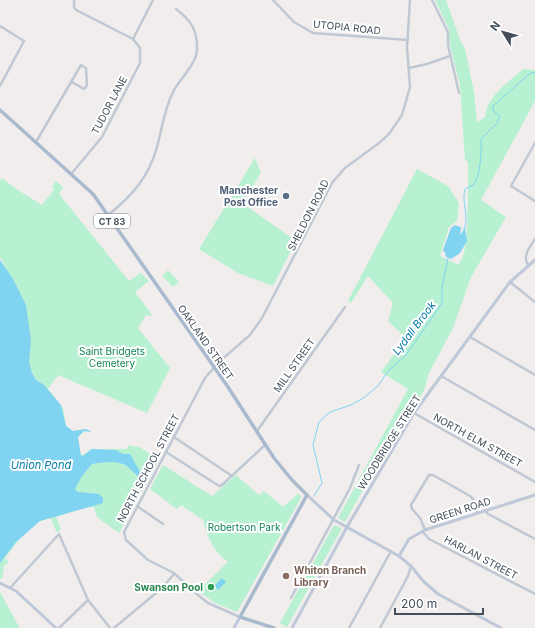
<svg xmlns="http://www.w3.org/2000/svg" width="535" height="628" font-family="Inter,sans-serif">
  <style>
    .green { fill: #b7f1d1 }
    .water { fill: #81d3f2 }
    .lines { fill: none; stroke-linecap: round; stroke-linejoin: round }
    .stream { stroke: #81d3f2; stroke-width: 1 }
    .street { stroke: #bfc8d3; stroke-width: 2.5 }
    .secondary { stroke: #bec8d8; stroke-width: 3 }
    .primary { stroke: #aabace; stroke-width: 3.5 }
    .service-dot { fill: #5c6f8a; stroke: #fff; stroke-width: 1.5 }
    .education-dot { fill: #8d6e63; stroke: #fff; stroke-width: 1.5 }
    .leisure-dot { fill: #2e9e5b; stroke: #fff; stroke-width: 1.5 }
    .labels { text-anchor: middle; dominant-baseline: central; stroke-width: 4; stroke-linejoin: round; paint-order: stroke }
    .shield { fill: #fff; stroke: #7c848c; stroke-width: 1 }
    .shield-label { font-size: 9px; font-weight: bold; fill: #444f5b }
    .street-label { font-size: 10px; fill: #444f5b; stroke: #fff }
    .service-label { font-size: 10px; font-weight: bold; fill: #4e5e75; stroke: #fff; text-anchor: end }
    .park-label { font-size: 10px; fill: #108150; stroke: #fff }
    .education-label { font-size: 10px; font-weight: bold; fill: #785e54; stroke: #fff; text-anchor: start }
    .leisure-label { font-size: 10px; font-weight: bold; fill: #27864d; stroke: #fff; text-anchor: end }
    .water-label { font-size: 11px; font-style: italic; fill: #037aa8; stroke: #fff }
  </style>
  <rect width="100%" height="100%" fill="#f0edec"/>
  <g class="green">
    <path d="M435 0H446L460 40 465 49 474 92 477 122 485 117C486 97 509 82 523 69L535 70V101L481 200 506 217 471 277 453 328 428 375 425 388 418 400 408 410 345 522 338 518 408 389 381 372 406 338 388 321 393 303 368 276 351 303 348 301 417 169 448 186 459 203 457 221 449 227 440 256 459 265C460 261 461 260 462 258 469 248 468 178 468 162L465 160 460 85 450 45 449 29Z"/>
    <path d="M255 158 261 173 242 203 296 241 273 286 238 273 199 249Z"/>
    <path d="M2 178 16 189 42 205 54 190 52 187 56 181 63 187 59 194 129 281 141 273 149 281 135 292 153 316 146 315 138 328 170 368 147 413 58 375 48 389 63 408 66 426 73 431 86 429 92 432 84 431 78 437V447L82 456 91 449H127L129 445 141 448 159 460 119 533 97 517 94 507 82 508 56 517 61 529 57 533 50 517C29 523 17 543 5 558L9 562 4 566 2 579 0 578V260L7 269 0 257V181Z"/>
    <path d="M168 270 179 282 173 287 162 276Z"/>
    <path d="M163 465 212 496 236 475 259 495 264 491 283 507 299 493 301 498 237 612 215 603 198 591 228 562C214 552 207 537 203 520L181 505 177 509 150 489Z"/>
    <path d="M334 525 341 528V530L287 627 280 623Z"/>
    <path d="M0 592 19 627 20 628H0Z"/>
  </g>
  <g class="water">
    <path d="M455 225 461 227 460 235 465 228 467 241 460 253 451 259 445 256 446 254 443 250 451 228Z"/>
    <path d="M0 260 13 279 26 305 31 341 29 362 32 373 36 380 44 385 61 405 66 426 73 431 86 429 92 432 84 431 78 437 81 456 84 455 92 449 116 450 123 454H130L139 470 149 477 144 482C138 477 133 471 127 466 118 460 102 462 92 464L82 476 75 489 78 492 99 494 103 498V503L40 521 15 543 0 563Z"/>
    <path d="M222 578 226 582 218 590 214 586Z"/>
  </g>
  <g class="lines">
    <g class="stream">
      <path d="M464 229C470 216 461 203 465 189 468 187 472 186 474 184 480 178 482 148 481 139L497 123 500 116 493 111V106L529 74 535 72"/>
      <path d="M314 496 322 483 313 445 319 422 330 412 351 405 365 397 378 386 388 371 406 355 442 303V287L448 258"/>
    </g>
    <g class="street">
      <path d="M74 0V7L76 10 133 39"/>
      <path d="M273 0 294 22 313 33 408 40"/>
      <path d="M432 0 448 32V45L459 93"/>
      <path d="M0 26 24 41 0 86"/>
      <path d="M409 68 427 64 450 56"/>
      <path d="M36 142 81 65 86 68 87 85 84 89 72 82"/>
      <path d="M535 143 511 186 535 201"/>
      <path d="M72 173 102 137 140 63V48L133 39 153 0"/>
      <path d="M108 215C131 197 149 177 157 147 162 129 164 110 173 92 180 78 196 65 197 50 198 31 191 20 176 9"/>
      <path d="M528 265C522 256 530 247 535 239"/>
      <path d="M510 282 535 302"/>
      <path d="M470 337 535 375"/>
      <path d="M441 376 535 430"/>
      <path d="M414 413 535 482"/>
      <path d="M257 431 345 307"/>
      <path d="M174 437 232 476"/>
      <path d="M166 452 219 486 222 485 265 445"/>
      <path d="M137 506 163 524"/>
      <path d="M485 510 488 514 535 539"/>
      <path d="M425 530 420 518 412 509 411 505 429 475H433L470 496 473 499 477 513"/>
      <path d="M422 531 429 539 535 594"/>
      <path d="M10 588 59 534 88 600 110 628"/>
      <path d="M291 598 350 488 359 465"/>
      <path d="M240 617 208 603 193 591 174 573 148 560 126 540 124 532 205 378 220 361 250 335 262 318 332 183 345 168 379 143 389 134 402 115 410 87 407 47 410 0"/>
      <path d="M59 628 88 600"/>
      <path d="M114 628 162 588 174 574"/>
      <path d="M349 628 391 551"/>
      <path d="M380 628 408 576 411 566"/>
    </g>
    <g class="secondary">
      <path d="M307 495 334 520 399 556 411 566 423 581 438 594 501 628"/>
      <path d="M399 556 409 539 425 530 535 495"/>
      <path d="M0 583 16 591 56 628"/>
      <path d="M234 628 240 617"/>
      <path d="M292 628 347 527 414 413 510 282 535 260"/>
    </g>
    <path class="primary" d="M0 110 93 194 226 384 274 458 292 480 307 495 240 617 274 628"/>
  </g>
  <circle class="service-dot" cx="286" cy="196" r="4"/>
  <circle class="education-dot" cx="286" cy="576" r="4"/>
  <circle class="leisure-dot" cx="211" cy="587" r="4"/>
  <g class="labels">
    <rect class="shield" x="94" y="214" width="36" height="14" rx="3"/>
    <g class="shield-label">
      <text x="112" y="221">CT 83</text>
    </g>
    <g class="street-label">
      <text transform="translate(347 27) rotate(6)">UTOPIA ROAD</text>
      <text transform="translate(109 105) rotate(-62)">TUDOR LANE</text>
      <text transform="translate(308 215) rotate(-63)">SHELDON ROAD</text>
      <text transform="translate(206 342) rotate(55)">OAKLAND STREET</text>
      <text transform="translate(294 365) rotate(-55)">MILL STREET</text>
      <text transform="translate(478 440) rotate(29)">NORTH ELM STREET</text>
      <text transform="translate(389 442) rotate(-58)">WOODBRIDGE STREET</text>
      <text transform="translate(148 468) rotate(-62)">NORTH SCHOOL STREET</text>
      <text transform="translate(460 510) rotate(-18)">GREEN ROAD</text>
      <text transform="translate(481 557) rotate(28)">HARLAN STREET</text>
    </g>
    <g class="service-label">
      <text x="278" y="190">Manchester<tspan x="278" dy="12">Post Office</tspan></text>
    </g>
    <g class="park-label">
      <text x="112" y="351">Saint Bridgets<tspan x="112" dy="12">Cemetery</tspan></text>
      <text x="244" y="527">Robertson Park</text>
    </g>
    <g class="education-label">
      <text x="294" y="570">Whiton Branch<tspan x="294" dy="12">Library</tspan></text>
    </g>
    <g class="leisure-label">
      <text x="203" y="587">Swanson Pool</text>
    </g>
    <g class="water-label">
      <text transform="translate(414 328) rotate(-53)">Lydall Brook</text>
      <text x="41" y="465">Union Pond</text>
    </g>
  </g>
  <g transform="translate(503 32) rotate(307)" stroke="#ffffff" stroke-width="3" paint-order="stroke">
  <path d="M0-3L7 15L0 10L-7 15Z" fill="#444f5b"/>
  <text y="-6" font-size="11" font-weight="bold" text-anchor="middle" fill="#444f5b">N</text>
  </g>
  <path d="M395 608v6h88v-6" fill="none" stroke="#444f5b" stroke-width="2"/>
  <text x="401" y="608" font-size="12" fill="#444f5b" stroke="#ffffff" stroke-width="3" paint-order="stroke">200 m</text>
</svg>
